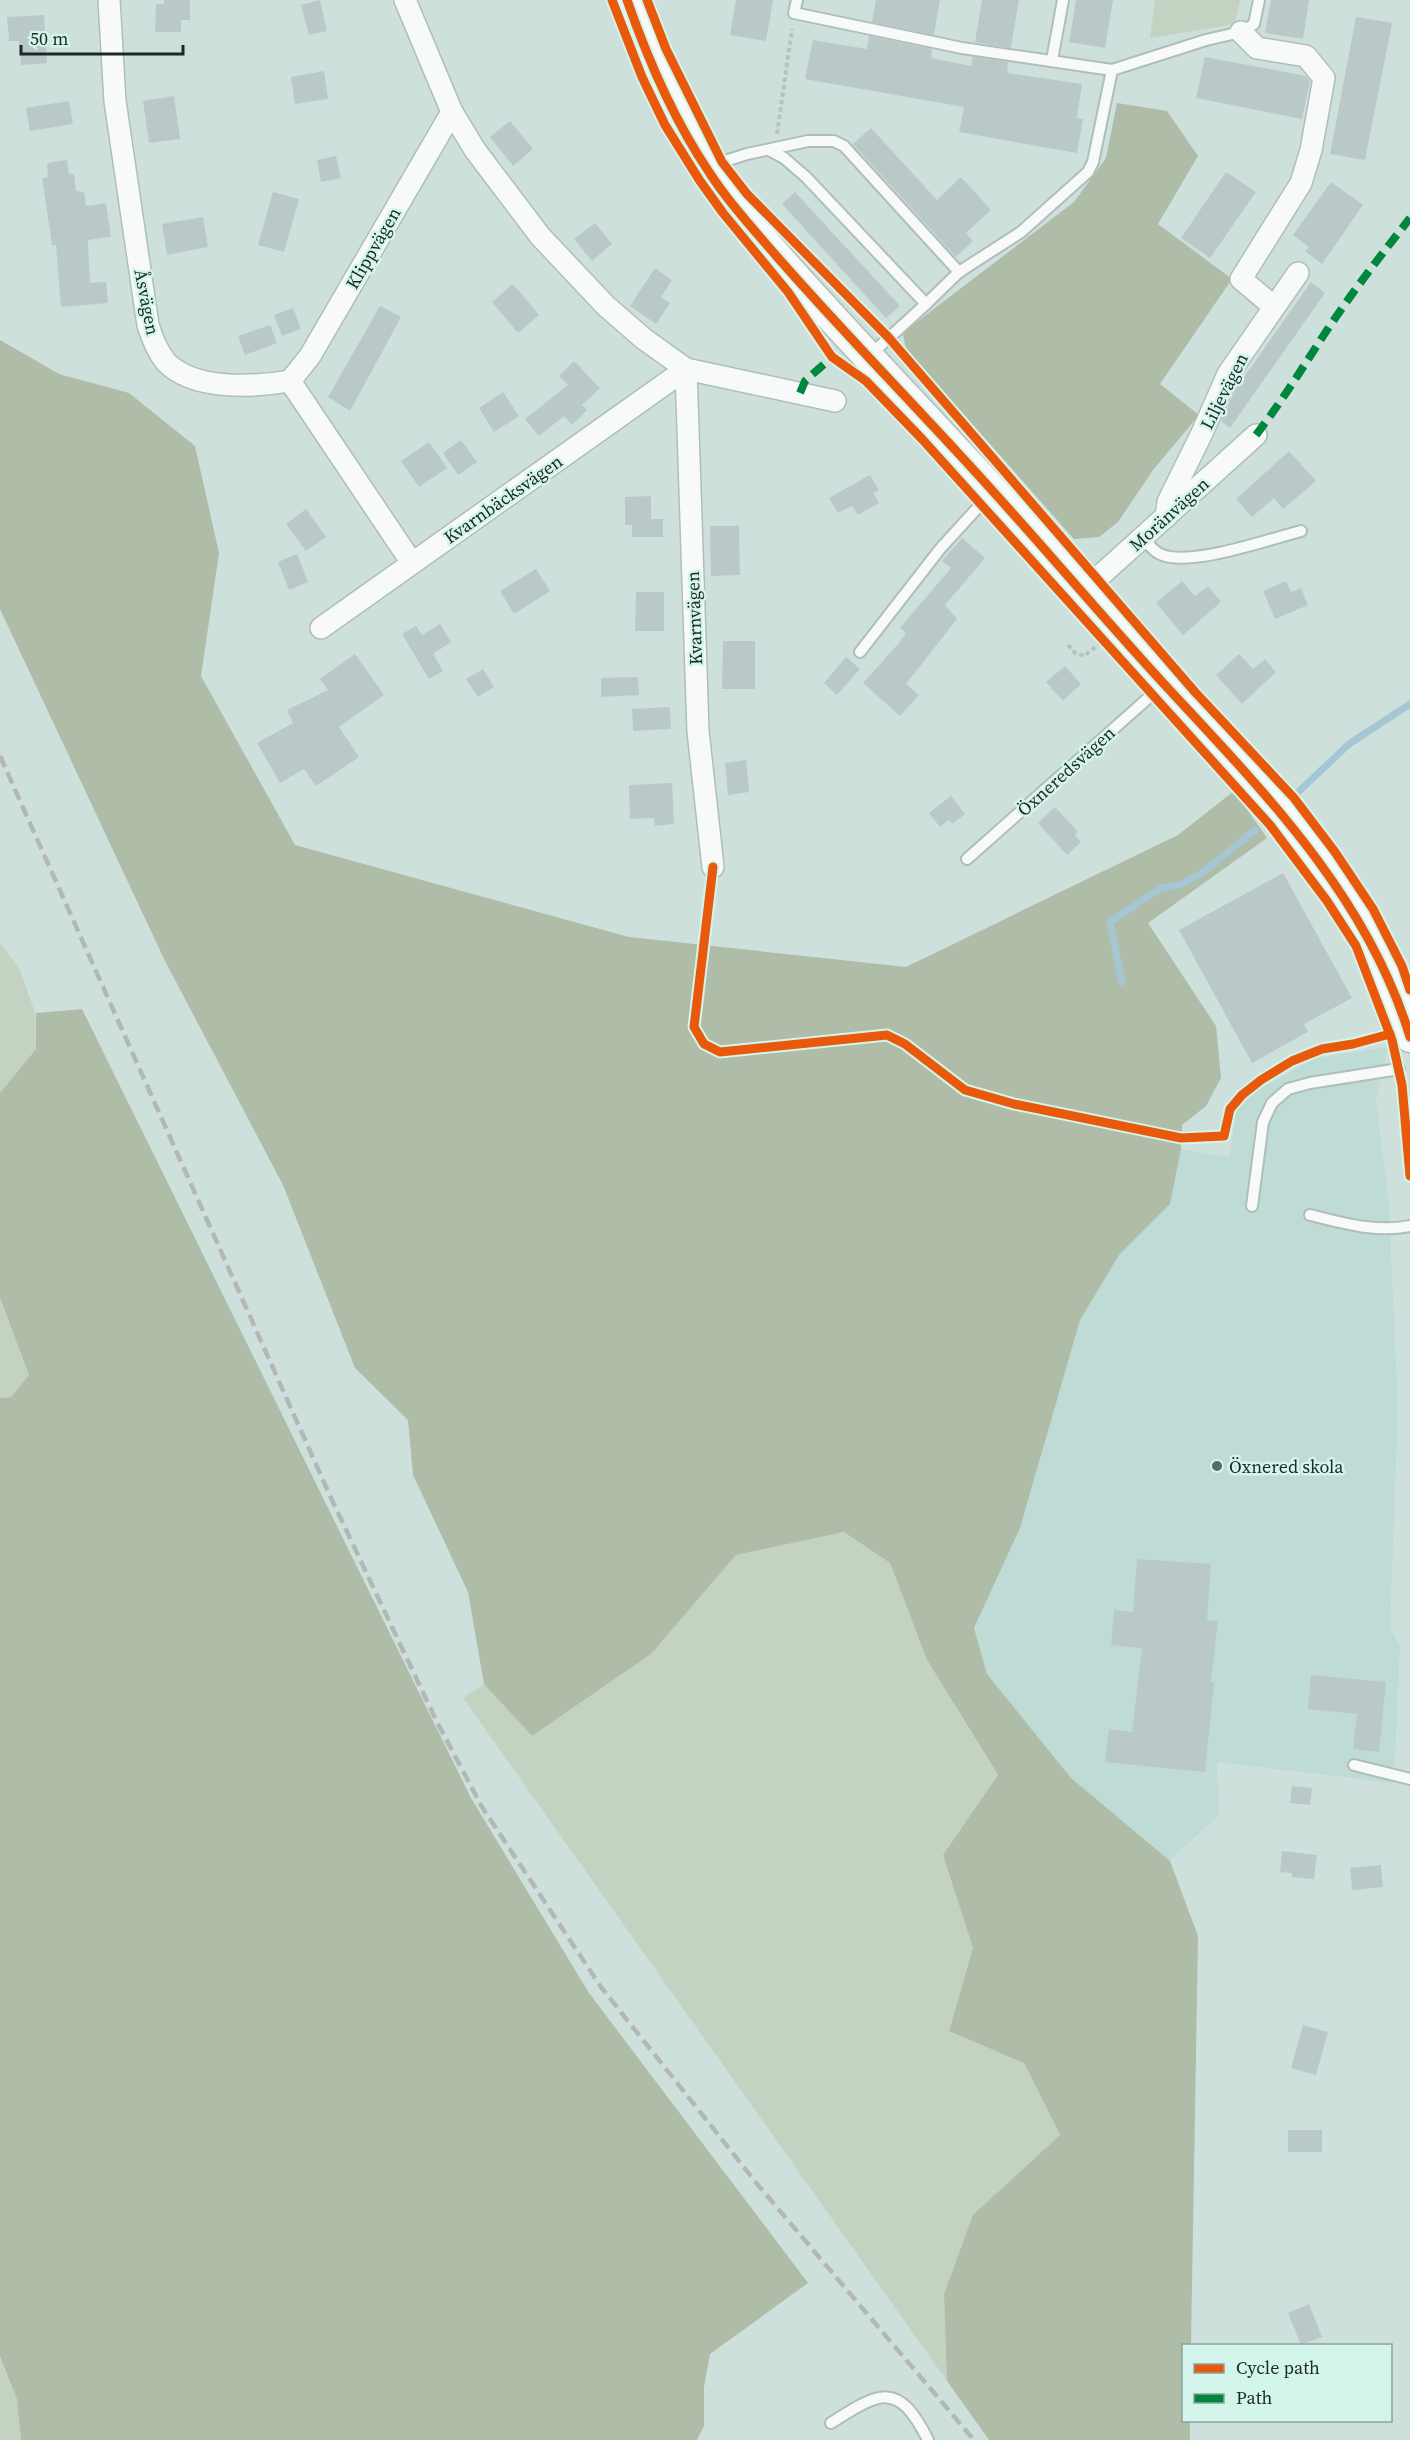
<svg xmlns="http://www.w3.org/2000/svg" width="1410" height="2440" font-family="'Source Serif 4',serif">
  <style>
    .built { fill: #bedcd5 }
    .green { fill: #c4d2c2 }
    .forest { fill: #aebca8 }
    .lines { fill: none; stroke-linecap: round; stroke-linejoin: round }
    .stream { stroke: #a6c6d4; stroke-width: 7 }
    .building { fill: #bac9c8 }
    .lane-casing { stroke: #b0beba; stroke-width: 14 }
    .street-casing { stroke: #b0beba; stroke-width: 24 }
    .secondary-casing { stroke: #b0beba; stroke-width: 33 }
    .path { stroke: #bbc1c0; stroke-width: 4; stroke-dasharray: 4.5 3; stroke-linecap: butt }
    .lane { stroke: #f8fafa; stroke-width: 10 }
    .street { stroke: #f8fafa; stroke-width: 21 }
    .secondary { stroke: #f8fafa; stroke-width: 30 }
    .rail { stroke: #b3b7b7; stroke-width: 4.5; stroke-dasharray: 12 6; stroke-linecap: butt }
    .quiet { stroke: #00873e; stroke-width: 8; stroke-dasharray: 15 8; stroke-linecap: butt }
    .cycleway-casing { stroke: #d4f5ec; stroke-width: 13 }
    .cycleway { stroke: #e8590c; stroke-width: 9 }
    .poi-dot { fill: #5b6966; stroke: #d4f5ec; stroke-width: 2 }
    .labels { text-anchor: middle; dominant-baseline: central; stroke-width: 5; stroke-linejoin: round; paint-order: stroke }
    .street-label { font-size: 18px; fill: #1d2926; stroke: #d4f5ec }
    .poi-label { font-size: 18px; fill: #1d2926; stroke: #d4f5ec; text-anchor: start }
  </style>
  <rect width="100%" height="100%" fill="#cee0dc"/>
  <path class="built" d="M1388 1047 1376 1100 1389 1205 1398 1407 1390 1628 1400 1645 1394 1783 1217 1762 1219 1815 1169 1861 1129 1843 1071 1778 987 1674 974 1628 1020 1528 1080 1320 1119 1255 1170 1204 1181 1149 1230 1157 1236 1109 1256 1091 1315 1058Z"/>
  <g class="green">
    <path d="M1155 0H1240L1235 24 1150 38Z"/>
    <path d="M0 942 21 972 35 1013 36 1049 0 1093Z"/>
    <path d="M0 1299 29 1375 11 1397 0 1398Z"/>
    <path d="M844 1532 890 1563 927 1660 998 1776 943 1855 973 1948 949 2031 1024 2063 1060 2135 973 2215 944 2294 947 2381 463 1698 484 1684 532 1736 651 1654 736 1555Z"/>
    <path d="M0 2359 17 2399 21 2440H0Z"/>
  </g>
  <g class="forest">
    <path d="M1117 103 1167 111 1198 156 1158 224 1232 279 1160 384 1199 415 1153 470 1118 522 1099 537 1074 539 906 349 903 335 909 328 1074 202 1106 158Z"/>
    <path d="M0 340 59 374 129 393 195 446 219 553 201 676 295 845 629 937 906 967 1178 835 1234 791 1267 838 1148 923 1216 1026 1221 1078 1206 1106 1182 1125 1181 1149 1170 1204 1119 1255 1080 1320 1020 1528 974 1628 987 1674 1071 1778 1170 1861 1198 1936 1191 2345 1184 2346V2420L1190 2421V2440H989L947 2381 944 2294 973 2215 1060 2135 1024 2063 949 2031 973 1948 943 1855 998 1775 927 1660 890 1563 844 1532 736 1555 651 1654 532 1736 484 1684 468 1592 413 1475 408 1420 355 1368 283 1185 165 961 0 609Z"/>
    <path d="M82 1009 471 1798 589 1993 808 2283 710 2354 704 2387V2426L697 2440H21L17 2399 0 2357V1398L11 1397 29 1375 0 1298V1093L36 1049V1013Z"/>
  </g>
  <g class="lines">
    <g class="stream">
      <path d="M1294 796 1349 744 1410 704"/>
      <path d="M1122 982 1110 922 1161 888 1180 885 1202 873 1255 830"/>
    </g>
  </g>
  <g class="building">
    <path d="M164 0H190V20H181V32H155L156 4H164Z"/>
    <path d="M320 0 327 31 309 35 301 5Z"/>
    <path d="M736 0H773L766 41 730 35Z"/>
    <path d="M876 0H940L934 35 872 22Z"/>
    <path d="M982 0H1019L1011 48 975 42Z"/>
    <path d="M1076 0H1113L1105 48 1069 42Z"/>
    <path d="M1271 0H1309L1303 39 1265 33Z"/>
    <path d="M44 15 47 63 21 65 19 41H9L7 17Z"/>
    <path d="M1356 17 1392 23 1365 160 1330 154Z"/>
    <path d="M869 36 932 49 931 58 971 66 973 57 1008 62 1007 73 1082 84 1077 118 1083 119 1077 153 959 132 964 107 805 79 813 40 867 49Z"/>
    <path d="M1205 57 1306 76 1310 81 1302 119 1196 98Z"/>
    <path d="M324 71 328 99 295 104 291 77Z"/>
    <path d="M174 96 180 139 149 143 143 101Z"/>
    <path d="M69 101 73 124 30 131 26 108Z"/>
    <path d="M510 121 533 149 513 166 490 137Z"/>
    <path d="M871 128 937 200 961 177 991 210 966 233 973 241 956 257 853 144Z"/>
    <path d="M336 156 341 178 321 182 317 160Z"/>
    <path d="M67 160 69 174H74L76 191 84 192 86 206 106 203 111 237 88 240 90 283 106 282 108 303 61 307 56 245H52L42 178 48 177 47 163Z"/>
    <path d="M1226 172 1256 192 1210 258 1181 238Z"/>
    <path d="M1331 182 1363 205 1322 264 1305 251 1309 247 1293 235Z"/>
    <path d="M273 192 299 199 284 252 258 245Z"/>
    <path d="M795 192 900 306 886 318 782 204Z"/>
    <path d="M203 217 208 247 167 255 162 224Z"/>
    <path d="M595 223 612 244 592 261 574 239Z"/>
    <path d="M655 268 672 280 661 297 670 303 656 324 630 306Z"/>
    <path d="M1311 282 1325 293 1230 428 1221 421 1235 390Z"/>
    <path d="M513 284 539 315 518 333 492 302Z"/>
    <path d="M380 306 401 317 350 411 328 397Z"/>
    <path d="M293 308 301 329 282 336 274 315Z"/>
    <path d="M270 325 277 343 245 355 238 336Z"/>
    <path d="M574 361 600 388 582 405 587 410 572 425 564 416 539 436 525 419 568 385 559 376Z"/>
    <path d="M503 392 519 416 494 432 479 408Z"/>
    <path d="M461 440 477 462 458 475 443 453Z"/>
    <path d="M429 442 447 468 419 487 401 461Z"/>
    <path d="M1289 451 1316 481 1283 509 1274 498 1252 517 1236 499Z"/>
    <path d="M870 475 879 490 873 493 879 503 858 515 852 506 838 513 829 498Z"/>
    <path d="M651 496V519H663V537H632V525H625V497Z"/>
    <path d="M306 509 326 537 306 551 286 524Z"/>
    <path d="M710 526H739L740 575 711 576Z"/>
    <path d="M962 538 985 558 945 605 957 619 906 684 919 695 900 716 863 683 899 643 906 633 900 628 951 568 942 561Z"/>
    <path d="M297 554 308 582 289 590 278 562Z"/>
    <path d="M536 569 550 591 514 614 500 591Z"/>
    <path d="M1182 581 1195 596 1208 586 1221 602 1183 635 1156 603Z"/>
    <path d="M1286 581 1291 592 1301 588 1308 605 1275 619 1263 591Z"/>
    <path d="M636 592H664V631H635Z"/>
    <path d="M440 624 451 642 433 654 443 671 429 679 402 634 416 626 422 635Z"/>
    <path d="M723 641H755V689H722Z"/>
    <path d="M355 654 384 695 339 727 359 757 316 786 304 769 280 783 257 743 293 723 287 710 328 690 320 679Z"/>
    <path d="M1239 654 1253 669 1265 659 1276 672 1242 704 1216 675Z"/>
    <path d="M846 657 860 669 837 695 824 683Z"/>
    <path d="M1065 666 1081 684 1063 701 1046 682Z"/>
    <path d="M483 669 494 687 478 697 466 679Z"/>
    <path d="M638 677 639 695 601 697V678Z"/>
    <path d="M670 707 671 729 633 731 632 709Z"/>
    <path d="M746 760 749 792 728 795 725 763Z"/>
    <path d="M672 783 674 824 655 826 654 818 630 819 629 785Z"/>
    <path d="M951 796 965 814 952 824 949 820 940 827 929 813Z"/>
    <path d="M1055 807 1078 832 1075 835 1081 842 1067 855 1038 823Z"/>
    <path d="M1283 873 1352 998 1304 1024 1308 1032 1252 1063 1179 930Z"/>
    <path d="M1137 1559 1211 1564 1207 1620 1218 1621 1211 1682H1214L1205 1772 1105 1762 1109 1729 1132 1732 1142 1648 1111 1645 1114 1610 1133 1612Z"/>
    <path d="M1311 1675 1386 1682 1379 1752 1353 1749 1357 1714 1308 1709Z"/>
    <path d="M1292 1786 1312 1788 1310 1805 1290 1803Z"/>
    <path d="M1282 1851 1317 1855 1314 1879 1292 1877V1873L1280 1872Z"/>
    <path d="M1381 1865 1383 1887 1352 1890 1350 1868Z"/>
    <path d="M1303 2025 1328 2032 1316 2075 1291 2068Z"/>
    <rect x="1288" y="2130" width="34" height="22"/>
    <path d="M1309 2304 1322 2337 1301 2345 1288 2313Z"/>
  </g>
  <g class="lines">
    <g class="lane-casing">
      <g id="lane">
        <path d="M797 0 794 13 962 48 1112 70"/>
        <path d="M1052 60 1063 0"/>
        <path d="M769 150 784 158 806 177 926 304 868 357"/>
        <path d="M710 171 722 162 747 154 808 141H834L844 146 959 272"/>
        <path d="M926 304 959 272 1021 232 1088 172 1093 162 1112 70 1206 40 1241 32 1254 24 1259 0"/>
        <path d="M1144 538C1148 544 1153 551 1160 554 1188 568 1270 539 1301 531"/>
        <path d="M860 652 940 549 991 493"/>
        <path d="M967 859 1164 684"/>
        <path d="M1252 1206 1263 1122 1272 1103 1288 1089 1310 1083 1399 1069"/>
        <path d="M1310 1215C1344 1223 1375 1233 1410 1226"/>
        <path d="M1354 1765 1410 1779"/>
        <path d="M831 2423C880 2392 898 2380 928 2440"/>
      </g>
    </g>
    <g class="street-casing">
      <g id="street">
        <path d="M109 0 115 101 148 325C152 338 157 351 166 362 194 391 254 387 290 381"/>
        <path d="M405 0 452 112 475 150 540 236 606 306 644 339 686 369 835 401"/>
        <path d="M1241 32 1257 48 1306 56 1324 78 1311 150 1301 183 1241 279 1273 306"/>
        <path d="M686 369 698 731 713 867"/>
        <path d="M290 381 310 356 452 112"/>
        <path d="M290 381 412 563"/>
        <path d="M1166 517 1168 502 1202 433 1228 374 1298 273"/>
        <path d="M1081 593 1256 435"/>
        <path d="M321 628 686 369"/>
      </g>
    </g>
    <g class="secondary-casing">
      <path id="secondary" d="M627 0C648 60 673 119 709 172 729 203 755 231 779 259 837 325 898 388 958 453 1028 528 1094 608 1164 684 1262 790 1367 895 1410 1037"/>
    </g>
    <g class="path">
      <path d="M777 134 792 29"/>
      <path d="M1068 645 1075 653 1084 656 1098 645"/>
    </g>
    <use href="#lane" class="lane"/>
    <use href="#street" class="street"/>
    <use href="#secondary" class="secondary"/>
    <path class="rail" d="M0 756 331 1498 436 1720 482 1807 601 1987 758 2185 974 2440"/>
    <g class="quiet">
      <path d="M800 393 805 381 832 357"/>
      <path d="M1256 435C1279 405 1298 375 1318 344 1346 300 1378 259 1410 218"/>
    </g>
    <g class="cycleway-casing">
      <g id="cycleway">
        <path d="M612 0 642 77 665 125 700 181 723 213 788 292 832 357 866 381 922 439 1270 825 1327 901 1356 946 1392 1040 1402 1085 1410 1176"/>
        <path d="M627 0C648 60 673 119 709 172 729 203 755 231 779 259 837 325 898 388 958 453 1028 528 1094 608 1164 684 1262 790 1367 895 1410 1037"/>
        <path d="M647 0 666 49 722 162 747 194 889 338 1195 692 1294 798 1335 852 1373 909 1402 966 1410 990"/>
        <path d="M713 867 694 1027 704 1044 720 1052 887 1035 905 1044 965 1090 1014 1104 1181 1138 1224 1136 1230 1109 1242 1095 1261 1080 1292 1061 1322 1049 1353 1044 1390 1034"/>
      </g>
    </g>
    <use href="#cycleway" class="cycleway"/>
  </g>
  <circle class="poi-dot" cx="1217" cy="1466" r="6"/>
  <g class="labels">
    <g class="street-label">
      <text transform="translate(373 248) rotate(-60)">Klippvägen</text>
      <text transform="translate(147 302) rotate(79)">Åsvägen</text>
      <text transform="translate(1224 391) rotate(-63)">Liljevägen</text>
      <text transform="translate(503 499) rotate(-35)">Kvarnbäcksvägen</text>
      <text transform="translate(1169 514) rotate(-42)">Moränvägen</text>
      <text transform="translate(694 618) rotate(-92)">Kvarnvägen</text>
      <text transform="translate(1066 771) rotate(-42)">Öxneredsvägen</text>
    </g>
    <g class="poi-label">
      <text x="1229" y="1466">Öxnered skola</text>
    </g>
  </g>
  <rect x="1182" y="2344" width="210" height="78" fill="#d4f5ec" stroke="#8ba39d" stroke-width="1.5"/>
  <rect x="1194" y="2364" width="30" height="9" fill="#e8590c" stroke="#8ba39d" stroke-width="1.5"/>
  <text x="1236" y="2374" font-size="18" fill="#1d2926">Cycle path</text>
  <rect x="1194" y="2394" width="30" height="9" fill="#00873e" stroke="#8ba39d" stroke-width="1.5"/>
  <text x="1236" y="2404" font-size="18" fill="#1d2926">Path</text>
  <path d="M21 45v9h162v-9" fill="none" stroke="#1d2926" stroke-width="3"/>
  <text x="30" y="45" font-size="18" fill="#1d2926" stroke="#d4f5ec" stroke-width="4.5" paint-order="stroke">50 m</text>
</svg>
